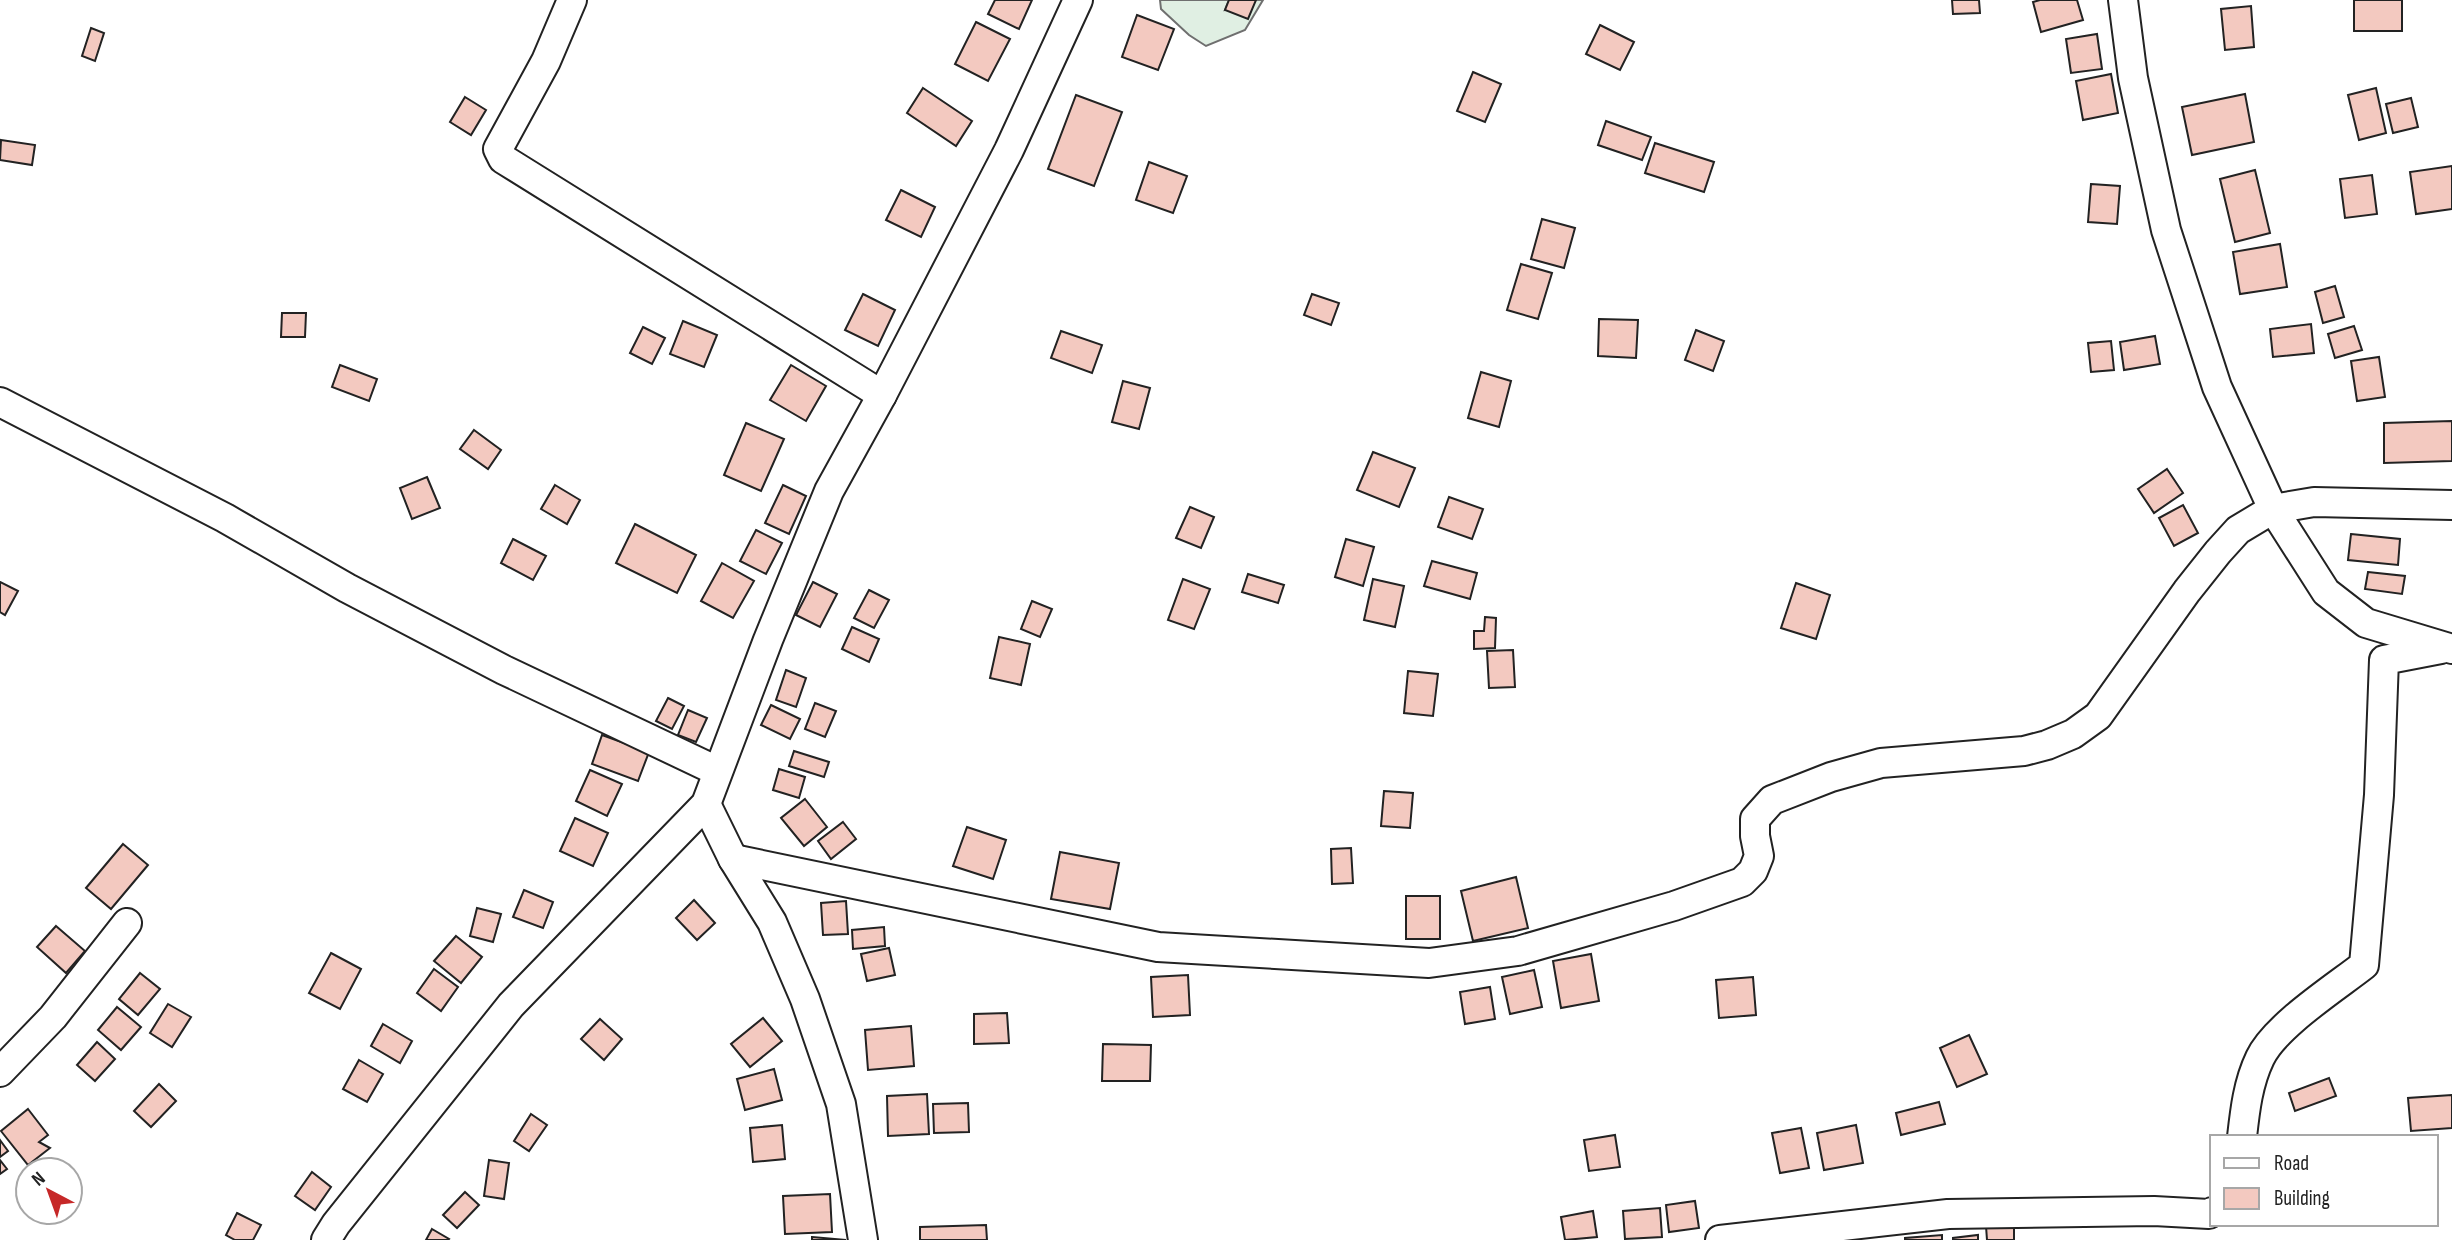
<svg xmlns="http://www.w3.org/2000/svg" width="2452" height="1240" font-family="'Sofia Sans Condensed',sans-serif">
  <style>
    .green { fill: #e0efe3; stroke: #6f6f6f; stroke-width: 2 }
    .building { fill: #f3c9c0; stroke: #222; stroke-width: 2 }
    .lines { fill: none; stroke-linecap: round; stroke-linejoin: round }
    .minor-casing { stroke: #222; stroke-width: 32 }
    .minor { stroke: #fff; stroke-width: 28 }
  </style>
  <rect width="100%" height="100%" fill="#fff"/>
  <path class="green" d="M1160 0H1229L1225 10 1256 0H1263L1245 30 1206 46 1189 35 1161 9Z"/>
  <g class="building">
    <path d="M995 0H1032L1019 29 988 14Z"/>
    <path d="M1229 0H1256L1248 19 1225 10Z"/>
    <path d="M1952 0H1979L1980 13 1953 14Z"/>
    <path d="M2040 0H2077L2083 20 2041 32 2033 2Z"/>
    <rect x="2354" y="0" width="48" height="31"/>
    <path d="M2251 6 2254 47 2225 50 2221 9Z"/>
    <path d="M1137 15 1174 29 1158 70 1122 57Z"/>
    <path d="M976 22 1010 39 988 81 955 64Z"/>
    <path d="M1600 25 1634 42 1620 70 1586 54Z"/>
    <path d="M91 28 104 33 95 61 82 56Z"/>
    <path d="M2097 34 2102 69 2071 73 2066 39Z"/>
    <path d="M1473 72 1501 84 1485 122 1457 111Z"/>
    <path d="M2111 74 2118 113 2083 120 2076 81Z"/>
    <path d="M923 88 972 121 956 146 907 113Z"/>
    <path d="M2376 88 2386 133 2359 140 2348 95Z"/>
    <path d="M2245 94 2254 142 2192 155 2182 107Z"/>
    <path d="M1076 95 1122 112 1094 186 1048 169Z"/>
    <path d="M465 97 486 110 471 135 450 122Z"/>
    <path d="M2411 98 2418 127 2393 133 2386 104Z"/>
    <path d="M1606 121 1651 137 1642 160 1598 145Z"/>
    <path d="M1 140 35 145 32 165 0 160Z"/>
    <path d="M1655 143 1714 162 1704 192 1645 173Z"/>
    <path d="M1149 162 1187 176 1173 213 1136 200Z"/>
    <path d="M2452 166V209L2416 214 2410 172Z"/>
    <path d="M2255 170 2270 233 2235 242 2220 179Z"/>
    <path d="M2372 175 2377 214 2345 218 2340 179Z"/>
    <path d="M2091 184 2120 186 2117 224 2088 222Z"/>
    <path d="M901 190 935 207 921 237 886 220Z"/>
    <path d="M1542 219 1575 228 1564 268 1531 259Z"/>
    <path d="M2280 244 2287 287 2240 294 2233 252Z"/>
    <path d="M1521 264 1552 273 1538 319 1507 310Z"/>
    <path d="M2335 286 2344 317 2323 323 2315 292Z"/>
    <path d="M863 294 895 310 878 346 845 330Z"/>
    <path d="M1312 294 1339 303 1331 325 1304 315Z"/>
    <path d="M282 313H306L305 337H281Z"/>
    <path d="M1599 319 1638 320 1636 358 1598 356Z"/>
    <path d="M683 321 717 335 704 367 670 354Z"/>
    <path d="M2311 324 2314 353 2273 357 2270 329Z"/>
    <path d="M2354 326 2362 350 2335 358 2328 334Z"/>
    <path d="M643 327 665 338 652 364 630 353Z"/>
    <path d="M1696 330 1724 341 1713 371 1685 360Z"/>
    <path d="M1061 331 1102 345 1092 373 1051 358Z"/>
    <path d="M2155 336 2160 364 2124 370 2120 342Z"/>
    <path d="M2111 341 2114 370 2091 372 2088 343Z"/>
    <path d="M2379 357 2385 397 2357 401 2351 361Z"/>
    <path d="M340 365 377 379 369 401 332 387Z"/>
    <path d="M791 365 826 386 806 421 770 400Z"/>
    <path d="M1481 372 1511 381 1499 427 1468 418Z"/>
    <path d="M1123 381 1150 388 1139 429 1112 422Z"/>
    <path d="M2452 421V461L2384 463V423Z"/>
    <path d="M746 423 784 439 761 491 724 475Z"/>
    <path d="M474 430 501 450 488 469 460 449Z"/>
    <path d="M1373 452 1415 468 1399 507 1357 490Z"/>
    <path d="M2167 469 2183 493 2154 513 2138 489Z"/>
    <path d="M427 477 440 508 412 519 400 488Z"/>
    <path d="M555 485 580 500 567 524 541 509Z"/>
    <path d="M783 485 806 496 789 534 765 523Z"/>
    <path d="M1449 497 1483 509 1472 539 1438 527Z"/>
    <path d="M2183 505 2198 533 2174 546 2159 518Z"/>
    <path d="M1190 507 1214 517 1201 548 1176 538Z"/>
    <path d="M635 524 696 555 677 593 616 563Z"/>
    <path d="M756 530 782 543 766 574 740 561Z"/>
    <path d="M2351 534 2400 539 2398 565 2348 560Z"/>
    <path d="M513 539 546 556 533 580 501 563Z"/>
    <path d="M1346 539 1374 547 1363 586 1335 577Z"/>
    <path d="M1432 561 1477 573 1470 599 1424 586Z"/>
    <path d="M722 563 754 581 733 618 701 601Z"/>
    <path d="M2368 572 2405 576 2402 594 2365 589Z"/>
    <path d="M1248 574 1284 585 1278 603 1242 592Z"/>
    <path d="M1183 579 1210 589 1194 629 1168 620Z"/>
    <path d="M1373 579 1404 586 1395 627 1364 620Z"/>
    <path d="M0 582 18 591 5 615 0 612Z"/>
    <path d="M813 582 837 594 820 627 796 615Z"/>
    <path d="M1796 583 1830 595 1816 639 1781 628Z"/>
    <path d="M869 590 889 600 874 628 854 618Z"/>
    <path d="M1032 601 1052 609 1040 637 1021 629Z"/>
    <path d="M1485 617 1496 618 1495 648 1474 649V631H1484Z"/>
    <path d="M852 627 879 639 869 662 842 649Z"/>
    <path d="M999 637 1030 644 1021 685 990 678Z"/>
    <path d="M1513 650 1515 687 1489 688 1487 651Z"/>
    <path d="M786 670 806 678 796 707 776 700Z"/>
    <path d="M1408 671 1438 674 1433 716 1404 713Z"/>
    <path d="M668 698 684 706 672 729 656 721Z"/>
    <path d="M815 703 836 711 825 737 805 729Z"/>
    <path d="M771 705 800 719 790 739 761 725Z"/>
    <path d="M688 710 707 718 696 742 678 735Z"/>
    <path d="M602 735 649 752 638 781 592 764Z"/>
    <path d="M794 751 829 762 824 777 789 766Z"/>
    <path d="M779 769 805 777 799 798 773 790Z"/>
    <path d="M590 770 622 784 607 816 576 801Z"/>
    <path d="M1384 791 1413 793 1410 828 1381 826Z"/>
    <path d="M805 799 827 827 804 846 781 818Z"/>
    <path d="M575 818 608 833 593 866 560 851Z"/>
    <path d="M843 822 856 839 831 859 818 841Z"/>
    <path d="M967 827 1006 840 993 879 953 866Z"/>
    <path d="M123 844 148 865 111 909 86 888Z"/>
    <path d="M1351 848 1353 883 1332 884 1331 849Z"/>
    <path d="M1060 852 1119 863 1110 909 1051 899Z"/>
    <path d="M1516 877 1528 928 1473 941 1461 891Z"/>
    <path d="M524 890 553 902 543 928 513 917Z"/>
    <rect x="1406" y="896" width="34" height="43"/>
    <path d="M694 900 715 923 697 940 676 918Z"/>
    <path d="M846 901 848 934 823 935 821 903Z"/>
    <path d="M477 908 501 914 493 942 470 936Z"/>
    <path d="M56 926 85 951 66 973 37 947Z"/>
    <path d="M884 927 885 946 853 949 852 930Z"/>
    <path d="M456 936 482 957 461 983 434 961Z"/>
    <path d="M889 948 895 975 867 981 861 954Z"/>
    <path d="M331 953 361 969 340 1009 309 993Z"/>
    <path d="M1591 954 1599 1001 1561 1008 1553 961Z"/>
    <path d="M434 969 458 987 441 1011 417 993Z"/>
    <path d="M1534 970 1542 1007 1510 1014 1502 977Z"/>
    <path d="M140 973 160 989 138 1015 119 999Z"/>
    <path d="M1188 975 1190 1015 1153 1017 1151 977Z"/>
    <path d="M1753 977 1756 1015 1719 1018 1716 980Z"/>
    <path d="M1490 987 1495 1019 1465 1024 1460 992Z"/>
    <path d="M168 1004 191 1017 172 1047 150 1033Z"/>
    <path d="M117 1007 141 1027 121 1050 98 1030Z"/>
    <path d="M1007 1013 1009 1043 974 1044V1014Z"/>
    <path d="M763 1018 782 1041 750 1067 731 1044Z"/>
    <path d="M600 1019 622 1039 604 1060 581 1039Z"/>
    <path d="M383 1024 412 1041 400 1063 371 1046Z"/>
    <path d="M911 1026 914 1066 868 1070 865 1030Z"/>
    <path d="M1969 1035 1987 1074 1957 1087 1940 1048Z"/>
    <path d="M97 1042 115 1059 95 1081 77 1065Z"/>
    <path d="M1103 1044 1151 1045 1150 1081H1102Z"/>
    <path d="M359 1060 383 1074 367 1102 343 1089Z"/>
    <path d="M774 1069 782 1100 745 1110 737 1079Z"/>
    <path d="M2329 1078 2336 1096 2295 1111 2289 1093Z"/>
    <path d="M159 1084 176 1101 151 1127 134 1111Z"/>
    <path d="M927 1094 929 1134 888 1136 887 1096Z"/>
    <path d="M2452 1095V1128L2411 1131 2408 1098Z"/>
    <path d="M1939 1102 1945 1124 1901 1135 1896 1113Z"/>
    <path d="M968 1103 969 1132 934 1133 933 1104Z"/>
    <path d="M28 1109 48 1135 39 1142 50 1148 28 1165 1 1131Z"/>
    <path d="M531 1114 547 1125 529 1151 514 1141Z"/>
    <path d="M782 1125 785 1159 753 1162 750 1128Z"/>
    <path d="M1856 1125 1863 1163 1824 1170 1817 1133Z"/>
    <path d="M1801 1128 1809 1168 1780 1173 1772 1133Z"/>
    <path d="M1615 1135 1620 1167 1589 1171 1584 1140Z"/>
    <path d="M0 1140 8 1151 0 1157Z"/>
    <path d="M0 1160 7 1169 0 1174Z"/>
    <path d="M489 1160 509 1163 504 1199 484 1196Z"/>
    <path d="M312 1172 331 1187 315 1210 295 1196Z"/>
    <path d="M465 1192 479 1205 457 1228 443 1215Z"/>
    <path d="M830 1194 832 1232 785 1234 783 1196Z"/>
    <path d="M1695 1201 1699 1228 1669 1232 1666 1205Z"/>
    <path d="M1660 1208 1662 1237 1625 1239 1623 1211Z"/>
    <path d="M1593 1211 1597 1237 1565 1240 1561 1217Z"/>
    <path d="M237 1213 261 1225 253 1240H235L226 1235Z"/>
    <path d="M2014 1224V1240H1987L1986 1226Z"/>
    <path d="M986 1225 987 1240H920V1227Z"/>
    <path d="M432 1229 449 1239 448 1240H426Z"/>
    <path d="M1942 1235V1240H1905V1238Z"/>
    <path d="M1978 1235V1240H1953V1238Z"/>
    <path d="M812 1237 846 1240H812Z"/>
  </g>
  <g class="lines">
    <g class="minor-casing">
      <g id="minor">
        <path d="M572 0 546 61 498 149 503 159 882 395"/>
        <path d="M2123 0 2133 78 2166 230 2217 387 2273 509 2326 592 2366 623 2452 649"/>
        <path d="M0 402 225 518 347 588 504 670 717 771"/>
        <path d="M706 804 733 859 772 922 805 999 841 1104 863 1240"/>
        <path d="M733 859 1158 947 1429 963 1518 951 1674 906 1742 882 1753 871 1759 856 1755 836V819L1772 800 1831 777 1881 763 2024 751 2047 745 2073 734 2098 716 2187 591 2218 552 2238 530 2273 509 2314 502 2452 505"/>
        <path d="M0 1072 53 1017 127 923"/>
        <path d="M2242 1137C2245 1110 2248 1083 2260 1058 2275 1026 2336 987 2364 965L2379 795 2384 660 2441 649"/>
        <path d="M326 1240 336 1224 511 1005 706 804 768 640 829 491 882 395 1009 150 1078 0"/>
        <path d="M1720 1240 1948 1214 2154 1211 2209 1214 2212 1212"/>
      </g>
    </g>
    <use href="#minor" class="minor"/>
  </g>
  <rect x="2210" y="1135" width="228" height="91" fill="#ffffff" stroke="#a7a7a7" stroke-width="2"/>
  <rect x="2224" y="1158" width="35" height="10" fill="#ffffff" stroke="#a7a7a7" stroke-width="2"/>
  <text x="2274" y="1170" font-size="21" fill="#222222">Road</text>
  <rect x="2224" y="1188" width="35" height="21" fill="#f3c9c0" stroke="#a7a7a7" stroke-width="2"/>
  <text x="2274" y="1205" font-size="21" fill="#222222">Building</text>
  <g transform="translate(49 1191) rotate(319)"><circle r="33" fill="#ffffff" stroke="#a7a7a7" stroke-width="2"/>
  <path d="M0-5L12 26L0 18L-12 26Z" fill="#c62828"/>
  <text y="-10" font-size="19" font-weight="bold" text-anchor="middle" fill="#222222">N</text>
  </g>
</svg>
